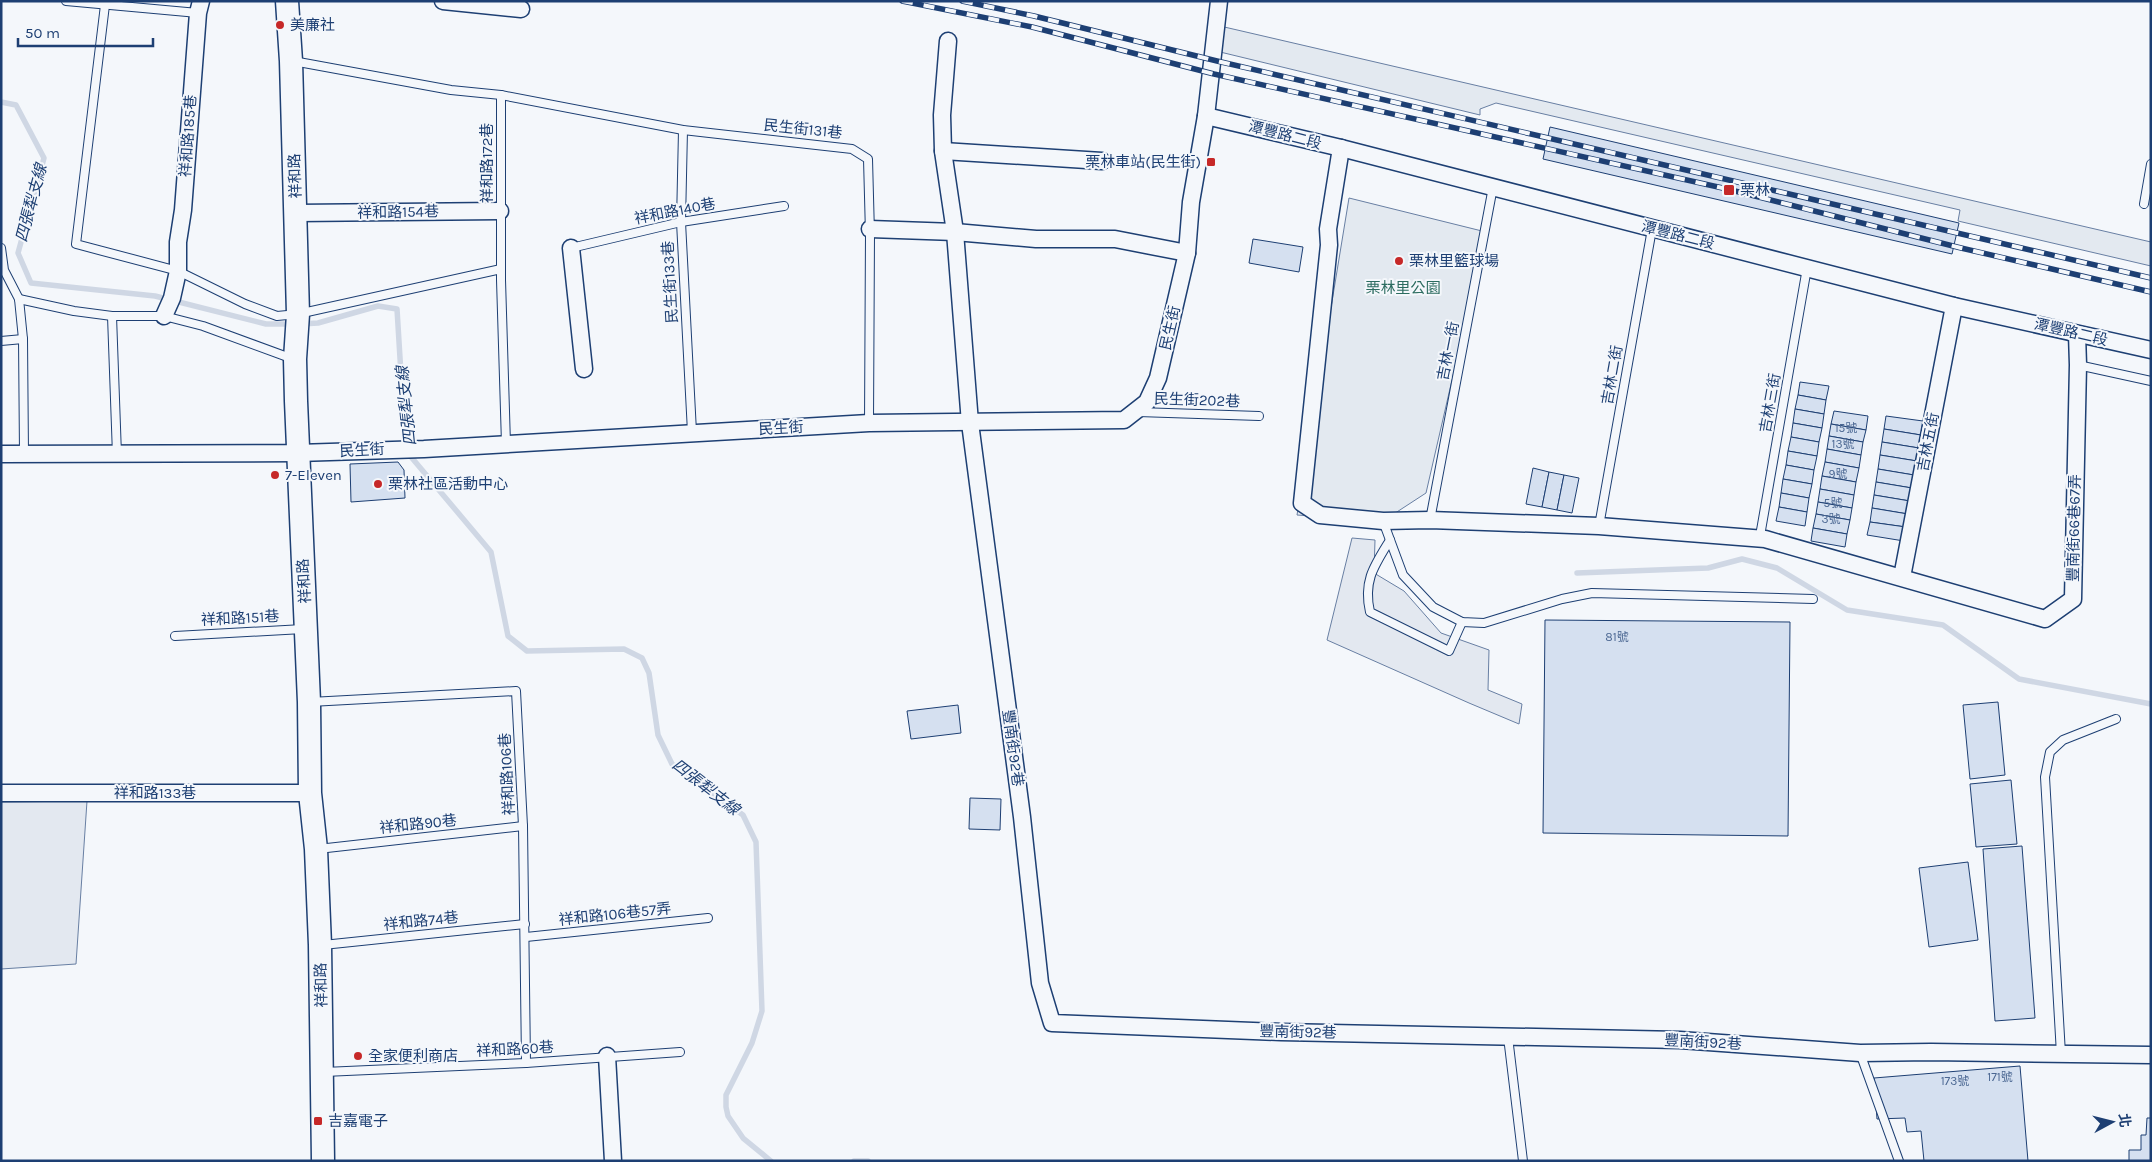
<svg xmlns="http://www.w3.org/2000/svg" width="2152" height="1162" font-family="Karla,'Noto Sans TC',sans-serif">
  <style>
    .green { fill: #e3e9f0; stroke: #687fa3 }
    .parking { fill: #e3e8f0; stroke: #687fa3 }
    .lines { fill: none; stroke-linecap: round; stroke-linejoin: round }
    .stream { stroke: #cfd7e4; stroke-width: 5.5 }
    .building { fill: #d5e0f0; stroke: #1d3f73 }
    .lane-casing { stroke: #1d3f73; stroke-width: 10 }
    .street-casing { stroke: #1d3f73; stroke-width: 19 }
    .secondary-casing { stroke: #1d3f73; stroke-width: 25 }
    .lane { stroke: #f4f7fb; stroke-width: 8 }
    .street { stroke: #f4f7fb; stroke-width: 16 }
    .secondary { stroke: #f4f7fb; stroke-width: 22 }
    .rail-casing { stroke: #1d3f73; stroke-width: 5.5 }
    .rail { stroke: #f4f7fb; stroke-width: 4; stroke-dasharray: 11; stroke-linecap: butt }
    .poi-dot { fill: #c62828; stroke: #f4f7fb; stroke-width: 2 }
    .labels { text-anchor: middle; dominant-baseline: central; stroke-width: 4; stroke-linejoin: round; paint-order: stroke }
    .number-label { font-size: 12px; fill: #4b6792 }
    .poi-label { font-size: 15px; fill: #1d3f73; stroke: #f4f7fb; text-anchor: start }
    .street-label { font-size: 15px; fill: #1d3f73; stroke: #f4f7fb }
    .park-label { font-size: 15px; fill: #2c6c60; stroke: #f4f7fb }
    .water-label { font-size: 16px; font-style: italic; fill: #1d3f73; stroke: #f4f7fb }
  </style>
  <rect width="100%" height="100%" fill="#f4f7fb"/>
  <g class="green">
    <path d="M1220 26 2151 242V266L1958 221 1960 210 1496 103 1480 109V115L1216 51Z"/>
    <path d="M1349 198 1486 232 1426 493 1383 521 1297 515Z"/>
  </g>
  <g class="parking">
    <path d="M1352 538 1375 540 1374 573 1404 591 1441 633 1489 650 1488 690 1522 704 1519 724 1469 703 1327 640Z"/>
    <path d="M87 801 76 964 1 969V802Z"/>
  </g>
  <g class="lines">
    <g class="stream">
      <path d="M1 102 16 105 44 158 18 253 31 283 155 296 266 324H292"/>
      <path d="M301 324 318 323 378 306 397 309 403 407 412 458 491 552 508 636 527 651 624 649 642 658 649 673 658 735 672 764 743 815 756 842 762 1011 752 1043 726 1095V1107L728 1116 743 1138 771 1161"/>
      <path d="M1577 573 1708 568 1742 559 1777 568 1847 610 1943 625 2019 679 2151 704"/>
      <path d="M854 1161H868"/>
    </g>
  </g>
  <g class="building">
    <path d="M1550 127 1959 223 1952 254 1543 159Z"/>
    <path d="M1253 239 1303 247 1299 272 1249 263Z"/>
    <path d="M1800 382 1829 386 1826 400 1798 395Z"/>
    <path d="M1798 395 1826 400 1824 414 1795 409Z"/>
    <path d="M1795 409 1824 414 1822 428 1793 423Z"/>
    <path d="M1834 411 1868 416 1866 430 1831 424Z"/>
    <path d="M1886 416 1923 421 1921 435 1884 429Z"/>
    <path d="M1793 423 1822 428 1819 442 1791 437Z"/>
    <path d="M1831 424 1866 430 1863 442 1829 436Z"/>
    <path d="M1884 429 1921 435 1919 448 1882 442Z"/>
    <path d="M1829 436 1863 442 1861 455 1827 449Z"/>
    <path d="M1791 437 1819 442 1817 456 1788 451Z"/>
    <path d="M1882 442 1919 448 1917 461 1880 455Z"/>
    <path d="M1827 449 1861 455 1859 468 1825 462Z"/>
    <path d="M1788 451 1817 456 1814 470 1786 465Z"/>
    <path d="M1880 455 1917 461 1914 475 1878 469Z"/>
    <path d="M398 462 404 470 405 498 351 502 350 464Z"/>
    <path d="M1825 462 1859 468 1856 482 1822 476Z"/>
    <path d="M1786 465 1814 470 1812 484 1783 479Z"/>
    <path d="M1533 468 1549 472 1542 507 1526 504Z"/>
    <path d="M1878 469 1914 475 1912 488 1876 482Z"/>
    <path d="M1549 472 1564 475 1557 510 1542 507Z"/>
    <path d="M1564 475 1579 478 1572 513 1557 510Z"/>
    <path d="M1822 476 1856 482 1854 495 1820 489Z"/>
    <path d="M1783 479 1812 484 1809 498 1781 493Z"/>
    <path d="M1876 482 1912 488 1910 501 1874 495Z"/>
    <path d="M1820 489 1854 495 1852 508 1818 502Z"/>
    <path d="M1781 493 1809 498 1807 512 1779 507Z"/>
    <path d="M1874 495 1910 501 1908 514 1872 508Z"/>
    <path d="M1818 502 1852 508 1850 520 1816 514Z"/>
    <path d="M1779 507 1807 512 1805 526 1776 521Z"/>
    <path d="M1872 508 1908 514 1906 527 1870 522Z"/>
    <path d="M1816 514 1850 520 1847 534 1813 528Z"/>
    <path d="M1870 522 1906 527 1904 541 1867 535Z"/>
    <path d="M1813 528 1847 534 1845 547 1811 541Z"/>
    <path d="M1545 620 1790 622 1788 836 1543 833Z"/>
    <path d="M1998 702 2005 775 1970 779 1963 705Z"/>
    <path d="M958 705 961 733 911 739 907 711Z"/>
    <path d="M2011 780 2017 844 1976 847 1970 784Z"/>
    <path d="M970 798 1001 799 1000 830 969 829Z"/>
    <path d="M2022 846 2035 1018 1995 1021 1983 849Z"/>
    <path d="M1968 862 1978 940 1929 947 1919 868Z"/>
    <path d="M2020 1066 2028 1161H1924L1921 1131 1907 1132 1905 1118 1877 1119 1874 1078Z"/>
    <path d="M2147 1118H2151V1161H2129V1150H2141V1135H2146Z"/>
  </g>
  <g class="lines">
    <g class="lane-casing">
      <g id="lane">
        <path d="M66 1 198 13"/>
        <path d="M105 5 76 244 178 271 245 304 277 316 298 314 501 269"/>
        <path d="M293 61 451 90 501 95 683 130 852 149 868 159 870 234 869 423"/>
        <path d="M501 95V280L506 444"/>
        <path d="M683 130 681 222 692 432"/>
        <path d="M2144 204 2151 164"/>
        <path d="M1 248 4 270 19 299 23 339 24 454"/>
        <path d="M571 248 681 222 784 206"/>
        <path d="M19 299 74 311 112 316H164L203 326 293 359"/>
        <path d="M112 316 117 455"/>
        <path d="M1 341 23 339"/>
        <path d="M2078 365 2151 381"/>
        <path d="M1138 412 1259 416"/>
        <path d="M1430 520 1493 187"/>
        <path d="M1383 521 1403 575 1433 607 1462 622 1484 623 1562 599 1592 593 1813 599"/>
        <path d="M1599 526 1652 229"/>
        <path d="M1763 538 1760 536 1807 268"/>
        <path d="M1390 540C1374 566 1363 581 1370 612L1449 651 1462 622"/>
        <path d="M175 636 303 629"/>
        <path d="M310 702 516 691 523 826 526 1063"/>
        <path d="M318 849 523 826"/>
        <path d="M526 937 708 918"/>
        <path d="M323 945 525 924"/>
        <path d="M1508 1037 1523 1161"/>
        <path d="M1860 1053 1899 1161"/>
        <path d="M2061 1054 2045 777 2050 752 2063 740 2116 719"/>
        <path d="M324 1072 526 1063 680 1052"/>
      </g>
    </g>
    <g class="street-casing">
      <g id="street">
        <path d="M443 1 521 9"/>
        <path d="M948 41 942 115 943 151 955 232 970 423 1022 817 1040 983 1052 1023 1281 1032 1680 1040 1860 1053 1931 1052 2151 1055"/>
        <path d="M1206 116 1341 148 1954 306 2151 350"/>
        <path d="M1341 148 1328 229 1329 245 1302 503 1320 515 1383 521 1430 520 1599 526 1765 539 2045 619 2073 599 2078 365 2077 334"/>
        <path d="M943 151 1102 161"/>
        <path d="M296 213 500 211"/>
        <path d="M870 229 955 232 1036 239H1115L1187 253"/>
        <path d="M571 248 584 369"/>
        <path d="M164 316 172 298 178 271V242L183 210 198 13 201 1"/>
        <path d="M1 454 298 453 424 449 869 423 1124 420 1147 402 1158 378 1187 253 1191 202 1206 116 1219 1"/>
        <path d="M1902 577 1954 306"/>
        <path d="M1 793H310"/>
        <path d="M607 1056 613 1161"/>
      </g>
    </g>
    <g class="secondary-casing">
      <path id="secondary" d="M287 1 291 61 298 314 295 359 296 401 309 702 310 793 316 849 320 945 323 1161"/>
    </g>
    <use href="#lane" class="lane"/>
    <use href="#street" class="street"/>
    <use href="#secondary" class="secondary"/>
    <g class="rail-casing">
      <g id="rail">
        <path d="M902 1 1032 27 1214 74 1727 189 1961 248 2151 292"/>
        <path d="M962 1 1034 16 1217 61 2151 278"/>
      </g>
    </g>
    <use href="#rail" class="rail"/>
  </g>
  <g class="poi-dot">
    <circle cx="280" cy="25" r="5"/>
    <rect x="1206" y="157" width="10" height="10" rx="2.5"/>
    <rect x="1723" y="184" width="12" height="12" rx="2.5"/>
    <circle cx="1399" cy="261" r="5"/>
    <circle cx="275" cy="475" r="5"/>
    <circle cx="378" cy="484" r="5"/>
    <circle cx="358" cy="1056" r="5"/>
    <rect x="313" y="1116" width="10" height="10" rx="2.5"/>
  </g>
  <g class="labels">
    <g class="number-label">
      <text x="1846" y="428">15號</text>
      <text x="1843" y="444">13號</text>
      <text x="1838" y="474">9號</text>
      <text x="1833" y="503">5號</text>
      <text x="1831" y="519">3號</text>
      <text x="1617" y="637">81號</text>
      <text x="2000" y="1077">171號</text>
      <text x="1955" y="1081">173號</text>
    </g>
    <g class="poi-label">
      <text x="290" y="25">美廉社</text>
      <text x="1201" y="162" text-anchor="end">栗林車站(民生街)</text>
      <text x="1740" y="190">栗林</text>
      <text x="1409" y="261">栗林里籃球場</text>
      <text x="285" y="475">7-Eleven</text>
      <text x="388" y="484">栗林社區活動中心</text>
      <text x="368" y="1056">全家便利商店</text>
      <text x="328" y="1121">吉嘉電子</text>
    </g>
    <g class="street-label">
      <text transform="translate(803 129) rotate(6)">民生街131巷</text>
      <text transform="translate(1285 135) rotate(14)">潭豐路二段</text>
      <text transform="translate(188 136) rotate(-86)">祥和路185巷</text>
      <text transform="translate(487 163) rotate(-90)">祥和路172巷</text>
      <text transform="translate(295 176) rotate(-92)">祥和路</text>
      <text transform="translate(675 211) rotate(-11)">祥和路140巷</text>
      <text transform="translate(398 212) rotate(-1)">祥和路154巷</text>
      <text transform="translate(1678 235) rotate(14)">潭豐路二段</text>
      <text transform="translate(670 282) rotate(-93)">民生街133巷</text>
      <text transform="translate(1170 328) rotate(-77)">民生街</text>
      <text transform="translate(2071 332) rotate(13)">潭豐路二段</text>
      <text transform="translate(1448 351) rotate(-79)">吉林一街</text>
      <text transform="translate(1612 375) rotate(-80)">吉林二街</text>
      <text transform="translate(1197 400) rotate(2)">民生街202巷</text>
      <text transform="translate(1770 403) rotate(-80)">吉林三街</text>
      <text transform="translate(781 428) rotate(-3)">民生街</text>
      <text transform="translate(1928 442) rotate(-79)">吉林五街</text>
      <text transform="translate(362 450) rotate(-3)">民生街</text>
      <text transform="translate(2074 528) rotate(-89)">豐南街66巷67弄</text>
      <text transform="translate(304 581) rotate(-93)">祥和路</text>
      <text transform="translate(240 618) rotate(-3)">祥和路151巷</text>
      <text transform="translate(1013 748) rotate(82)">豐南街92巷</text>
      <text transform="translate(507 774) rotate(-93)">祥和路106巷</text>
      <text x="155" y="793">祥和路133巷</text>
      <text transform="translate(418 824) rotate(-6)">祥和路90巷</text>
      <text transform="translate(615 914) rotate(-6)">祥和路106巷57弄</text>
      <text transform="translate(421 921) rotate(-6)">祥和路74巷</text>
      <text transform="translate(321 985) rotate(-91)">祥和路</text>
      <text transform="translate(1298 1032) rotate(1)">豐南街92巷</text>
      <text transform="translate(1703 1042) rotate(3)">豐南街92巷</text>
      <text transform="translate(515 1049) rotate(-3)">祥和路60巷</text>
    </g>
    <g class="park-label">
      <text x="1403" y="288">栗林里公園</text>
    </g>
    <g class="water-label">
      <text transform="translate(31 203) rotate(-75)">四張犁支線</text>
      <text transform="translate(406 406) rotate(-96)">四張犁支線</text>
      <text transform="translate(706 787) rotate(38)">四張犁支線</text>
    </g>
  </g>
  <rect width="2152" height="1162" fill="none" stroke="#1d3f73" stroke-width="5"/>
  <g transform="translate(2112 1122) rotate(83)" stroke="#f4f7fb" stroke-width="4" paint-order="stroke">
  <path d="M0-4L9 19L0 12L-9 19Z" fill="#1d3f73"/>
  <text y="-8" font-size="14" font-weight="bold" text-anchor="middle" fill="#1d3f73">北</text>
  </g>
  <path d="M18 38v8h135v-8" fill="none" stroke="#1d3f73" stroke-width="2.5"/>
  <text x="25" y="38" font-size="15" fill="#1d3f73" stroke="#f4f7fb" stroke-width="4" paint-order="stroke">50 m</text>
</svg>
